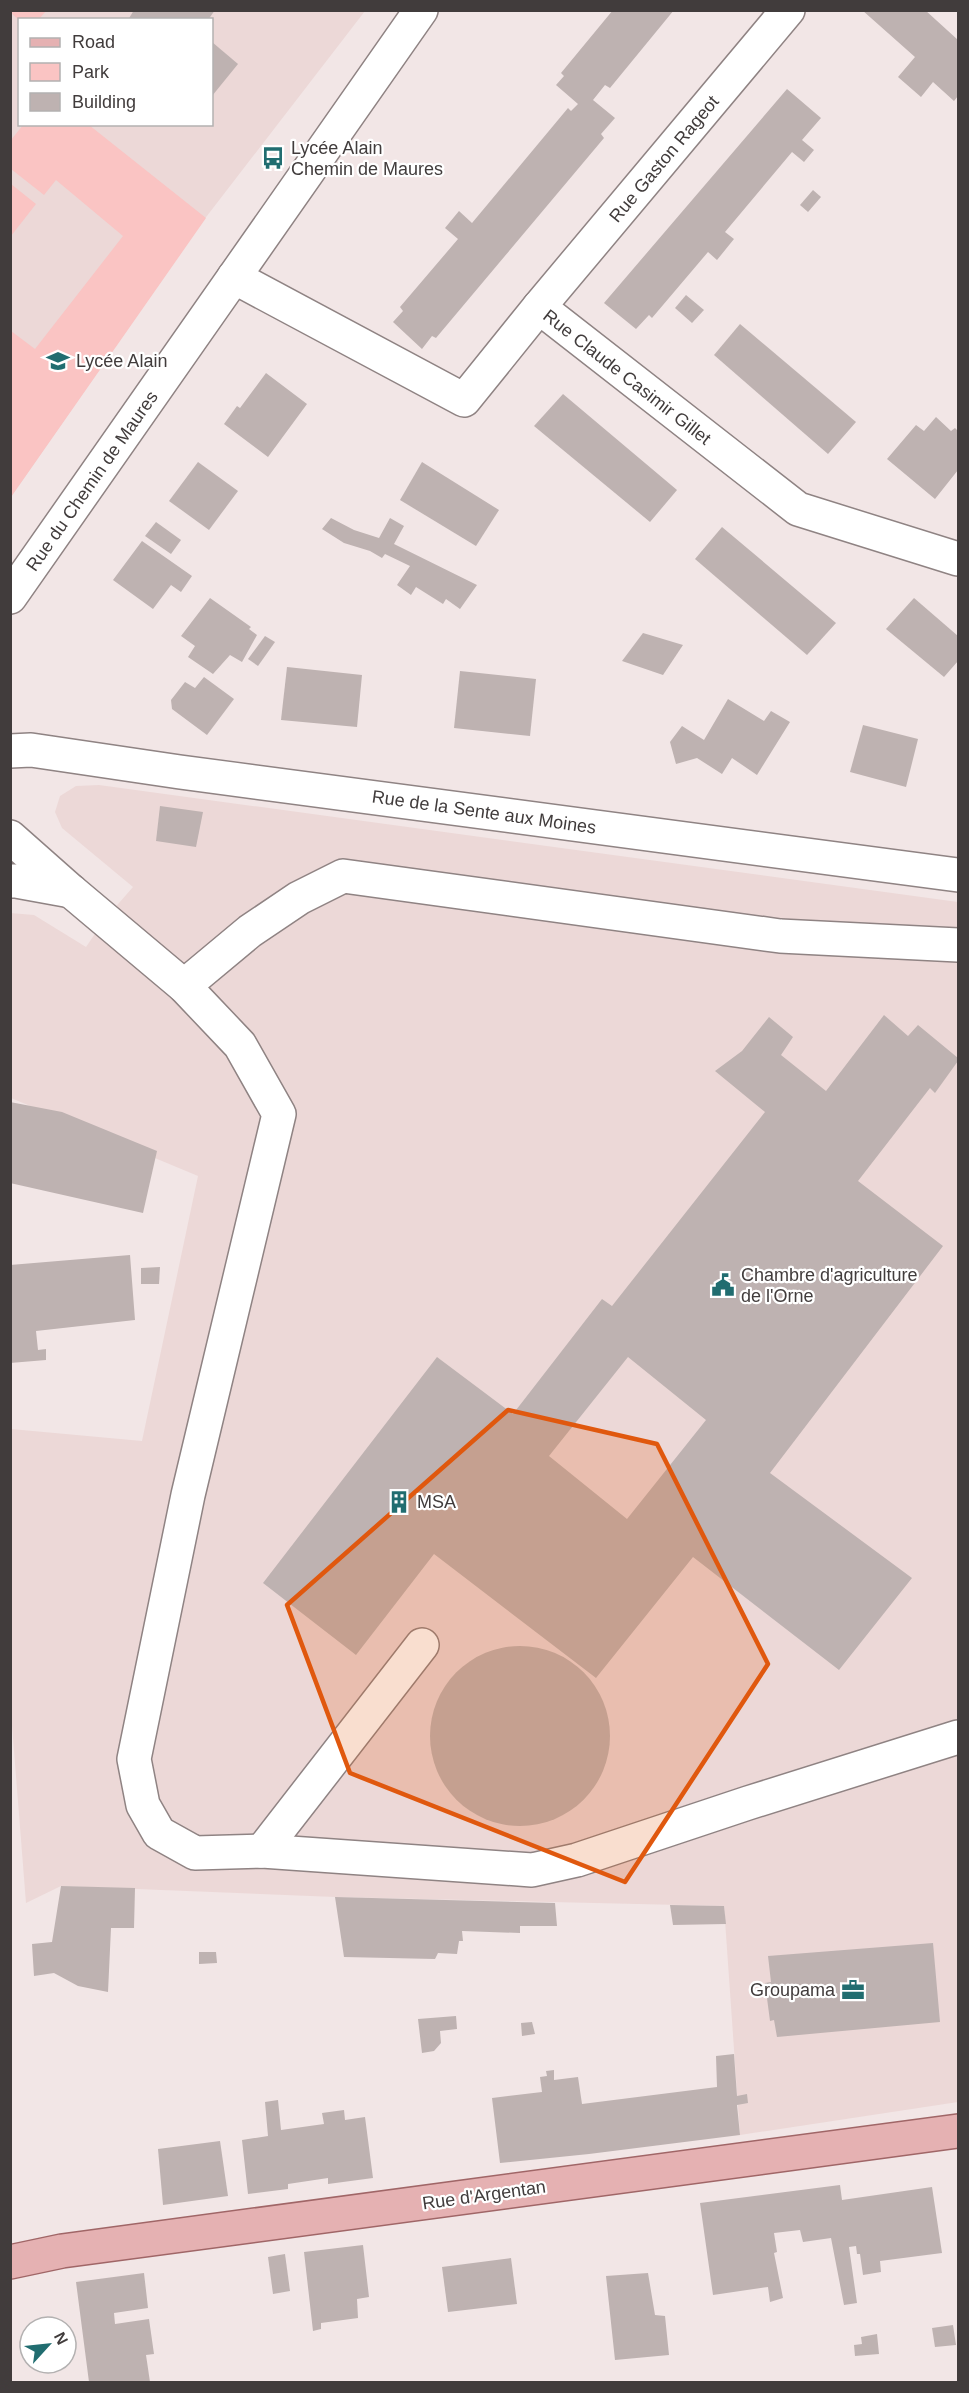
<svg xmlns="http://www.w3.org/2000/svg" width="969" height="2393" font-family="Arial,sans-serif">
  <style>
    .built { fill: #ecd8d7; fill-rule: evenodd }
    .green { fill: #fac4c3 }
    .building { fill: #beb2b1; fill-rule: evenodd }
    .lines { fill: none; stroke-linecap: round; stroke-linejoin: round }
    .minor-casing { stroke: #8f8383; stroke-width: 36 }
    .major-casing { stroke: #a06667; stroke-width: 36 }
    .minor { stroke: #fff; stroke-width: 33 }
    .major { stroke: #e5b1b2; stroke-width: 33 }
    .marked { fill: #e0580e; fill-opacity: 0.2; stroke: #e0580e; stroke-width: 4.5; stroke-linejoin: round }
    .labels { text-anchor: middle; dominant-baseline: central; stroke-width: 4.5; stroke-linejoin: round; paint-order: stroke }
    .poi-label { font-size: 18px; fill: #413c3c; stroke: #fff; text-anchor: start }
    .street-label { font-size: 18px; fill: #413c3c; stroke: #fff }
  </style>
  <rect width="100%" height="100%" fill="#f2e6e6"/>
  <g class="built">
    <path d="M11 11H365L200 225 11 497ZM20 20H212V124H20Z"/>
    <path d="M99 785 958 902V2102L740 2135 724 1906 335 1897 61 1886 26 1903 10 1700 11 1429 142 1441 198 1176 11 1098 10 913 34 915 86 947 105 919 133 887 62 828 55 812 60 796 76 786Z"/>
  </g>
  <g class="green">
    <path d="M11 10H46V11L39 19 19 20 11 13Z"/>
    <path d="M23 125H89L206 218 11 497V331L35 349 123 236 56 180 44 195 11 169V140Z"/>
    <path d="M11 184 36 204 11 236Z"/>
  </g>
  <g class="building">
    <path d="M134 10H215L208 20H128Z"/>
    <path d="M613 10H674L610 88 605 85 593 100 615 118 601 134 604 138 436 338 432 336 422 349 393 322 403 311 400 307 458 239 445 228 459 211 472 223 568 108 571 111 578 104 556 85 564 76 561 73Z"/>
    <path d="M862 10H925L958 40V96L954 101 933 82 921 97 898 77 915 57Z"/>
    <path d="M212 42 238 64 212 96Z"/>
    <path d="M787 89 821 118 802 140 814 150 804 162 792 152 725 232 734 239 717 260 708 252 652 318 649 315 636 329 604 303Z"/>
    <path d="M813 190 821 197 808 212 800 205Z"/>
    <path d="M686 295 704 310 692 323 675 308Z"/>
    <path d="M740 324 856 422 828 454 714 355Z"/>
    <path d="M266 373 307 404 268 457 224 424 237 406 240 408Z"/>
    <path d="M563 394 677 490 650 522 534 426Z"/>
    <path d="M936 417 951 431 955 428 958 431V470L935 499 887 459 916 425 924 431Z"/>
    <path d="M198 462 238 491 209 530 169 501Z"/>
    <path d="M422 462 499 510 476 546 400 500Z"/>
    <path d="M331 518 354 530 379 538 390 518 404 526 394 544 477 585 460 609 446 599 443 604 416 587 411 595 397 585 410 566 385 554 382 558 370 551 344 543 322 529Z"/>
    <path d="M156 522 181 540 171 554 145 536Z"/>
    <path d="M722 527 836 623 807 655 695 559Z"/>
    <path d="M142 541 192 576 181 592 171 585 153 609 113 580Z"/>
    <path d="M210 598 251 627 249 629 257 635 242 662 230 655 213 674 188 657 195 646 181 636Z"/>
    <path d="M914 598 958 636V661L944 677 886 629Z"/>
    <path d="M643 633 683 645 663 675 622 661Z"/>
    <path d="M265 636 275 642 258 666 248 659Z"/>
    <path d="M287 667 362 675 357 727 281 720Z"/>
    <path d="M460 671 536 679 530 736 454 728Z"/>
    <path d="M204 677 234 699 207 735 172 709 171 700 185 682 195 688Z"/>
    <path d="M728 699 764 721 771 711 790 722 757 775 732 758 722 774 697 758 676 764 670 742 682 726 704 740Z"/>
    <path d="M863 725 918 739 906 787 850 772Z"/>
    <path d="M160 806 203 812 196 847 156 841Z"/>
    <path d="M884 1015 908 1036 918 1025 958 1058V1061L935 1093 930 1088 858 1181 943 1246 770 1473 912 1578 839 1670 693 1557 596 1678 434 1554 356 1655 263 1583 437 1357 513 1414 602 1299 612 1306 765 1112 715 1071 742 1051 769 1017 793 1037 781 1055 826 1091ZM628 1357 706 1420 627 1519 549 1456Z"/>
    <path d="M10 1102 62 1112 157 1151 143 1213 10 1183Z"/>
    <path d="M130 1255 135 1320 36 1331 38 1350 46 1349V1360L10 1363V1265Z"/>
    <path d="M160 1267 159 1284H141V1268Z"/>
    <circle cx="520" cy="1736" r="90"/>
    <path d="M61 1886 135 1888 134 1928H111L108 1992 78 1986 54 1973 34 1976 32 1944 52 1942Z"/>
    <path d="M335 1897 555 1903 557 1926H520V1933L462 1931 463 1941H459L457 1954 438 1953 435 1959 344 1957Z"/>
    <path d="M670 1905 724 1906 726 1924 673 1925Z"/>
    <path d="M933 1943 940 2022 777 2037 774 2020 770 2021 765 1983 771 1982 768 1956Z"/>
    <path d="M199 1952H216L217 1963 199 1964Z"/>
    <path d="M456 2016 457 2029 440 2031 441 2043 434 2051 422 2053 418 2019Z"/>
    <path d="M532 2022 535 2034 522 2036 521 2023Z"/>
    <path d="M734 2054 737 2096 747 2094 748 2103 737 2105 740 2135 589 2154 500 2163 492 2098 542 2092 540 2077 547 2076 546 2071 554 2070V2080L578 2077 582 2104 717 2087 716 2056Z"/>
    <path d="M278 2100 281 2130 324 2124 322 2113 344 2110 345 2120 365 2117 373 2178 328 2184V2178L288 2184V2189L248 2194 242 2140 268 2136 265 2102Z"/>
    <path d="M220 2141 228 2196 163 2205 158 2149Z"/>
    <path d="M840 2185 842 2200 932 2187 942 2253 880 2261 881 2272 863 2275 860 2254H857L856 2246 849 2247 857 2303 844 2305 831 2238 803 2242 800 2230 774 2233 777 2252 774 2253 783 2298 770 2302 768 2287 713 2295 700 2203Z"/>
    <path d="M363 2245 369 2297 357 2299 358 2318 321 2323V2329L313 2331 304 2252Z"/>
    <path d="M285 2254 290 2291 273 2294 268 2257Z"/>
    <path d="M511 2258 517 2304 448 2312 442 2267Z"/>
    <path d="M144 2273 148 2308 114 2313 115 2324 149 2319 154 2354 146 2355 150 2382H89L76 2282Z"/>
    <path d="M648 2273 655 2315 665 2316 669 2355 615 2360 606 2276Z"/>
    <path d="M953 2325 956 2345 935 2347 932 2328Z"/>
    <path d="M877 2334 879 2354 855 2356 854 2345 862 2344 861 2337Z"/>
  </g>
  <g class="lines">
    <g class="minor-casing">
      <g id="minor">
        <path d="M234 277 464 400 539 307 798 509 958 559"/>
        <path d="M539 307 788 10"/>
        <path d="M10 597 421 10"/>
        <path d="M10 751 31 750 180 772 958 875"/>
        <path d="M10 837 71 891 184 986 240 1045 279 1114 188 1495 134 1759 143 1805 159 1833 195 1853 262 1851 532 1870 577 1860 748 1803 958 1737"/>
        <path d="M10 881H16L71 891"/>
        <path d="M184 986 250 931 299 898 343 876 780 936 958 945"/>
        <path d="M262 1851 422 1645"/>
      </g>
    </g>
    <g class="major-casing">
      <path id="major" d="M10 2262 62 2251 958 2131"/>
    </g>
    <use href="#minor" class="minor"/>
    <use href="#major" class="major"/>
  </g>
  <path class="marked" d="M508 1410 657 1444 768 1664 625 1882 350 1773 287 1605Z"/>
  <defs>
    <g id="bus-bare" transform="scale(1.8)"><path d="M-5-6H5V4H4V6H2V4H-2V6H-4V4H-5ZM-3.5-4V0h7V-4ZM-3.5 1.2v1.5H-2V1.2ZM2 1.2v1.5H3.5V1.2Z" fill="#216d70" stroke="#fff" stroke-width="2.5" paint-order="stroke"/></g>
    <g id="school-bare" transform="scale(1.8)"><path d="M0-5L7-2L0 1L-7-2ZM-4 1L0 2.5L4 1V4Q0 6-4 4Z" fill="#216d70" stroke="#fff" stroke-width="2.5" paint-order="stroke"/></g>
    <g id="civic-bare" transform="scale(1.8)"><path d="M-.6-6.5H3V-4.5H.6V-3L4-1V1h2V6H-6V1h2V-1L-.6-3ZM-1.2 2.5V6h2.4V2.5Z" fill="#216d70" stroke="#fff" stroke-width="2.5" paint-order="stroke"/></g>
    <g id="building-bare" transform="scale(1.8)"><path d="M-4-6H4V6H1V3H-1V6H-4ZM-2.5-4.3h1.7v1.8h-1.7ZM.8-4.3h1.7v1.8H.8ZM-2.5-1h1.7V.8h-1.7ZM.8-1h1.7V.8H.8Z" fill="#216d70" stroke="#fff" stroke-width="2.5" paint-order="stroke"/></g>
    <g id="office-bare" transform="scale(1.8)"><path d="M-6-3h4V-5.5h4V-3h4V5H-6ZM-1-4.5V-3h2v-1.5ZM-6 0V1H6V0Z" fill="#216d70" stroke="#fff" stroke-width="2.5" paint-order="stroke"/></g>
  </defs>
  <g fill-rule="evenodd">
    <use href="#bus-bare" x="273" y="158"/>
    <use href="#school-bare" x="58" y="361"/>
    <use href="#civic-bare" x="723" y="1285"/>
    <use href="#building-bare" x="399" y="1502"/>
    <use href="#office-bare" x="853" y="1990"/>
  </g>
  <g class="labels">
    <g class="poi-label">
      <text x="291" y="148">Lycée Alain<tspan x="291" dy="21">Chemin de Maures</tspan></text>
      <text x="76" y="361">Lycée Alain</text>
      <text x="741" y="1275">Chambre d'agriculture<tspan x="741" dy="21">de l'Orne</tspan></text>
      <text x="417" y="1502">MSA</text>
      <text x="835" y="1990" text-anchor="end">Groupama</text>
    </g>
    <g class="street-label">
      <text transform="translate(664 159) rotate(-50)">Rue Gaston Rageot</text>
      <text transform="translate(627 377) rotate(38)">Rue Claude Casimir Gillet</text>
      <text transform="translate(92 481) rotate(-55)">Rue du Chemin de Maures</text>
      <text transform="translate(484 812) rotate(8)">Rue de la Sente aux Moines</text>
      <text transform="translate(484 2195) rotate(-8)">Rue d'Argentan</text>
    </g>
  </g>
  <rect width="969" height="2393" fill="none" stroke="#413c3c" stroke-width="24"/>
  <rect x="18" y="18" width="195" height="108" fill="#ffffff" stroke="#b3b1b1" stroke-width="1.5"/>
  <rect x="30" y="38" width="30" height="9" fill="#e5b1b2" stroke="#b3b1b1" stroke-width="1.5"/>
  <text x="72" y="48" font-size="18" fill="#413c3c">Road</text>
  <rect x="30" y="63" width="30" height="18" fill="#fac4c3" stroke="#b3b1b1" stroke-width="1.5"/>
  <text x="72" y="78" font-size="18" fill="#413c3c">Park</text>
  <rect x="30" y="93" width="30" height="18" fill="#beb2b1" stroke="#b3b1b1" stroke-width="1.5"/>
  <text x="72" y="108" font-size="18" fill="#413c3c">Building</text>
  <g transform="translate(48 2345) rotate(63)"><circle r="28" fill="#ffffff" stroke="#b3b1b1" stroke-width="1.5"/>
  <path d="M0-4.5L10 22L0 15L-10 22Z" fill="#216d70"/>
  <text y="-9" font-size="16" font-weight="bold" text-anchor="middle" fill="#413c3c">N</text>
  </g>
</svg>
